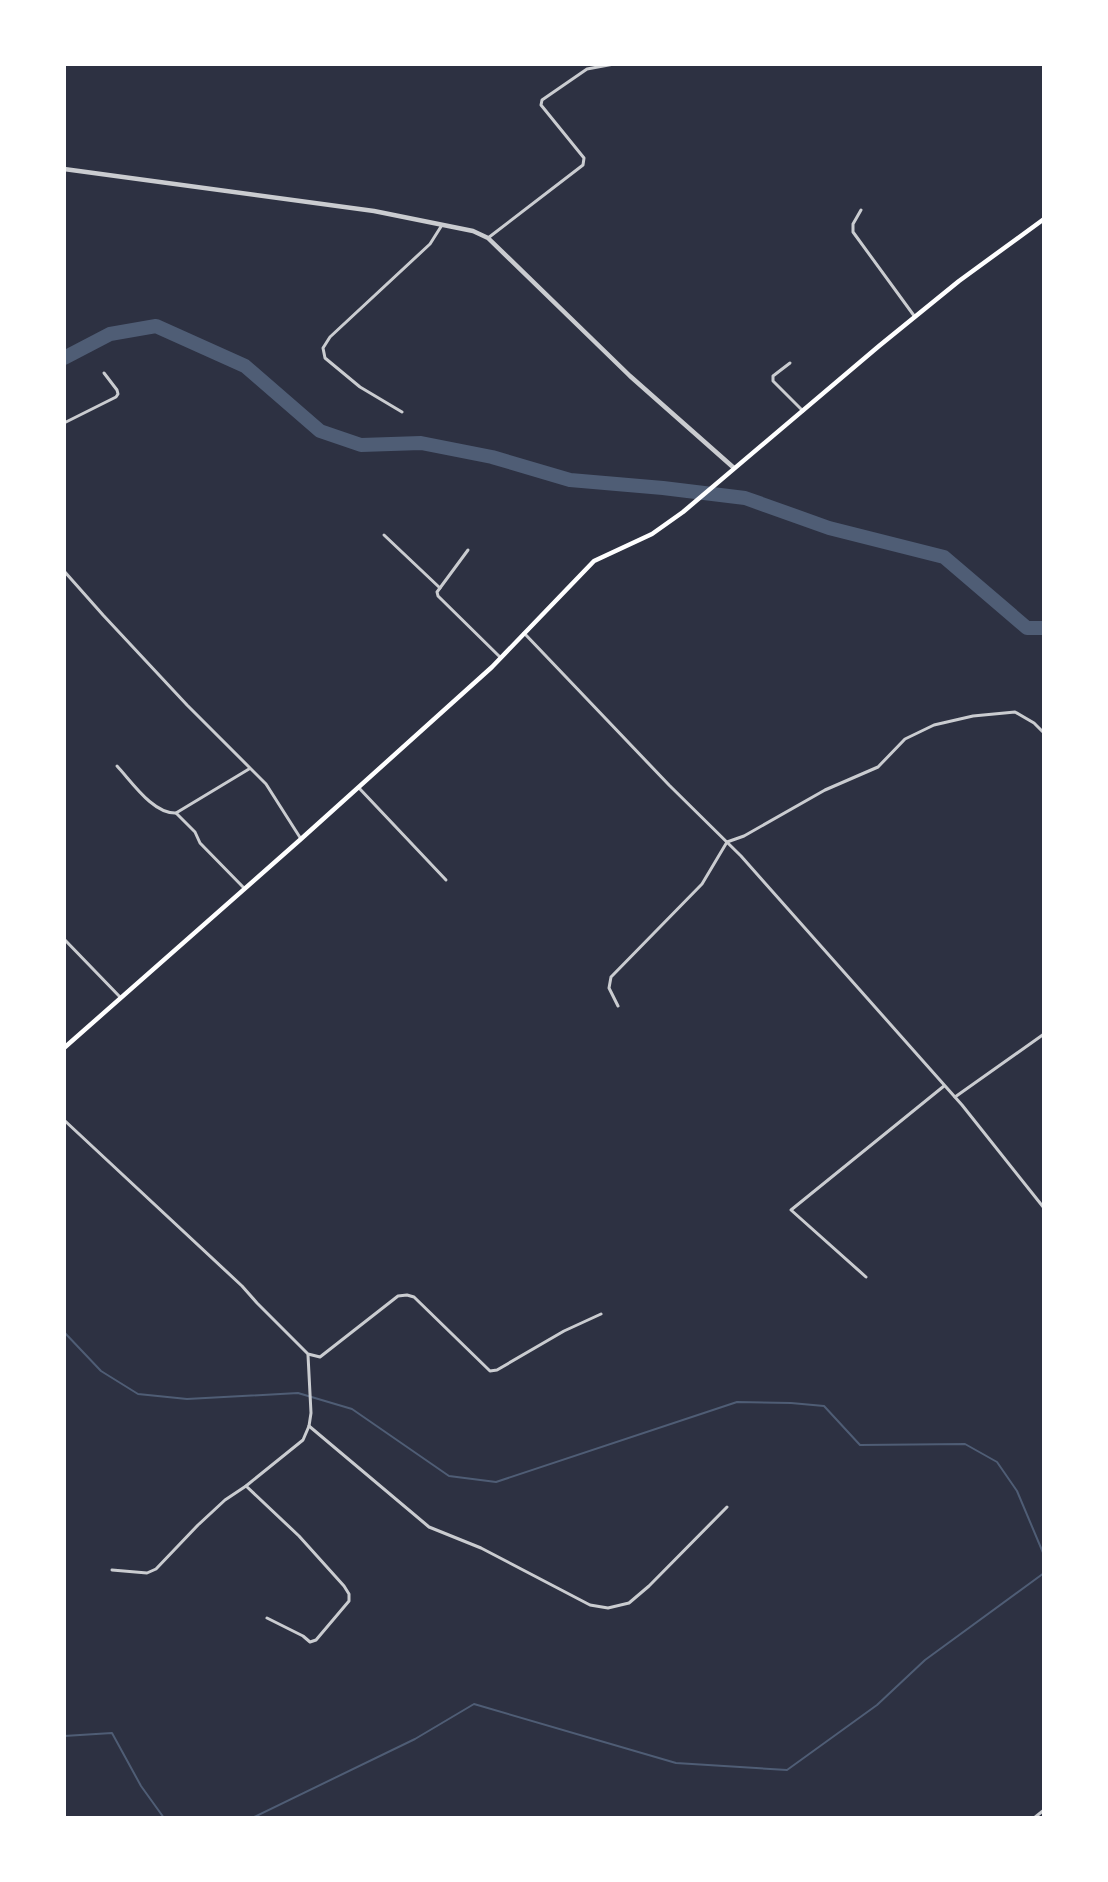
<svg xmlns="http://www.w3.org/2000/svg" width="1108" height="1882" font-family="'Asap Condensed',sans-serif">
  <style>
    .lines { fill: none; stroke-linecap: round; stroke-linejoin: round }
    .stream { stroke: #4f5d75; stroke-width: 2 }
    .river { stroke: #4f5d75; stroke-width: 14 }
    .minor { stroke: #caccd0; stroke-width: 3 }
    .tertiary { stroke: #caccd0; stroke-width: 4.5 }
    .secondary { stroke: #fff; stroke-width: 4.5 }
  </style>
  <rect width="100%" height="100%" fill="#2d3142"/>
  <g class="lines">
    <g class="stream">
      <path d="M64 1332 101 1371 138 1394 187 1399 298 1393 352 1409 449 1476 496 1482 737 1402 791 1403 824 1406 860 1445 965 1444 997 1462 1017 1491 1044 1555"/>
      <path d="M64 1736 112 1733 141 1786 164 1818"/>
      <path d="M252 1818 415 1739 474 1704 676 1763 787 1770 877 1705 925 1660 1044 1573"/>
    </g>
    <path class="river" d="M64 358 110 334 156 326 245 366 320 431 361 445 421 443 492 457 570 480 663 488 745 498 829 528 944 557 1027 628H1044"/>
    <g class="minor">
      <path d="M861 210 853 224V232L915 317"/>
      <path d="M488 238 583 165 584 158 541 105 542 100 587 69 614 64"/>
      <path d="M790 363 773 376V381L803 411"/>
      <path d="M402 412 360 387 325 358 323 348 330 337 430 244 442 225"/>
      <path d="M64 423 116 397 118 394 117 390 104 373"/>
      <path d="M384 535 440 588"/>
      <path d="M468 550 437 592 438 596 501 658"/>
      <path d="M64 571 103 615 187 705 266 784 301 839"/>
      <path d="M524 633 669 785 741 856 962 1105 1044 1208"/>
      <path d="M117 766C132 782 153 814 176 813L249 769"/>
      <path d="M359 788 446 880"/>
      <path d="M176 813 195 832 200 843 244 888"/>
      <path d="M64 939 121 998"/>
      <path d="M618 1006 609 988 611 977 702 884 727 842 744 836 825 790 878 767 905 739 934 725 973 716 1015 712 1034 723 1044 733"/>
      <path d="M955 1097 1044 1034"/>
      <path d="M64 1120 242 1286 257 1303 308 1354 320 1357 398 1296 407 1295 414 1297 490 1371 497 1370 564 1331 601 1314"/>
      <path d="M866 1277 791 1210 944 1086"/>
      <path d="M309 1426 429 1527 481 1548 590 1605 608 1608 629 1603 649 1586 727 1507"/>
      <path d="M246 1486 299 1536 344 1586 349 1594V1601L316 1640 310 1642 303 1636 267 1618"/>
      <path d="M112 1570 147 1573 156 1569 198 1525 225 1500 246 1486 303 1440 309 1426 311 1413 308 1355"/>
      <path d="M1034 1818 1044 1810"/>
    </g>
    <path class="tertiary" d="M64 169 374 211 473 231 488 238 630 376 734 468"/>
    <path class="secondary" d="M64 1048 301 839 492 667 594 561 652 534 683 512 879 346 959 281 1044 219"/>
  </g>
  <rect width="1108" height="1882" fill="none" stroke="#ffffff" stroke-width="132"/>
</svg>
